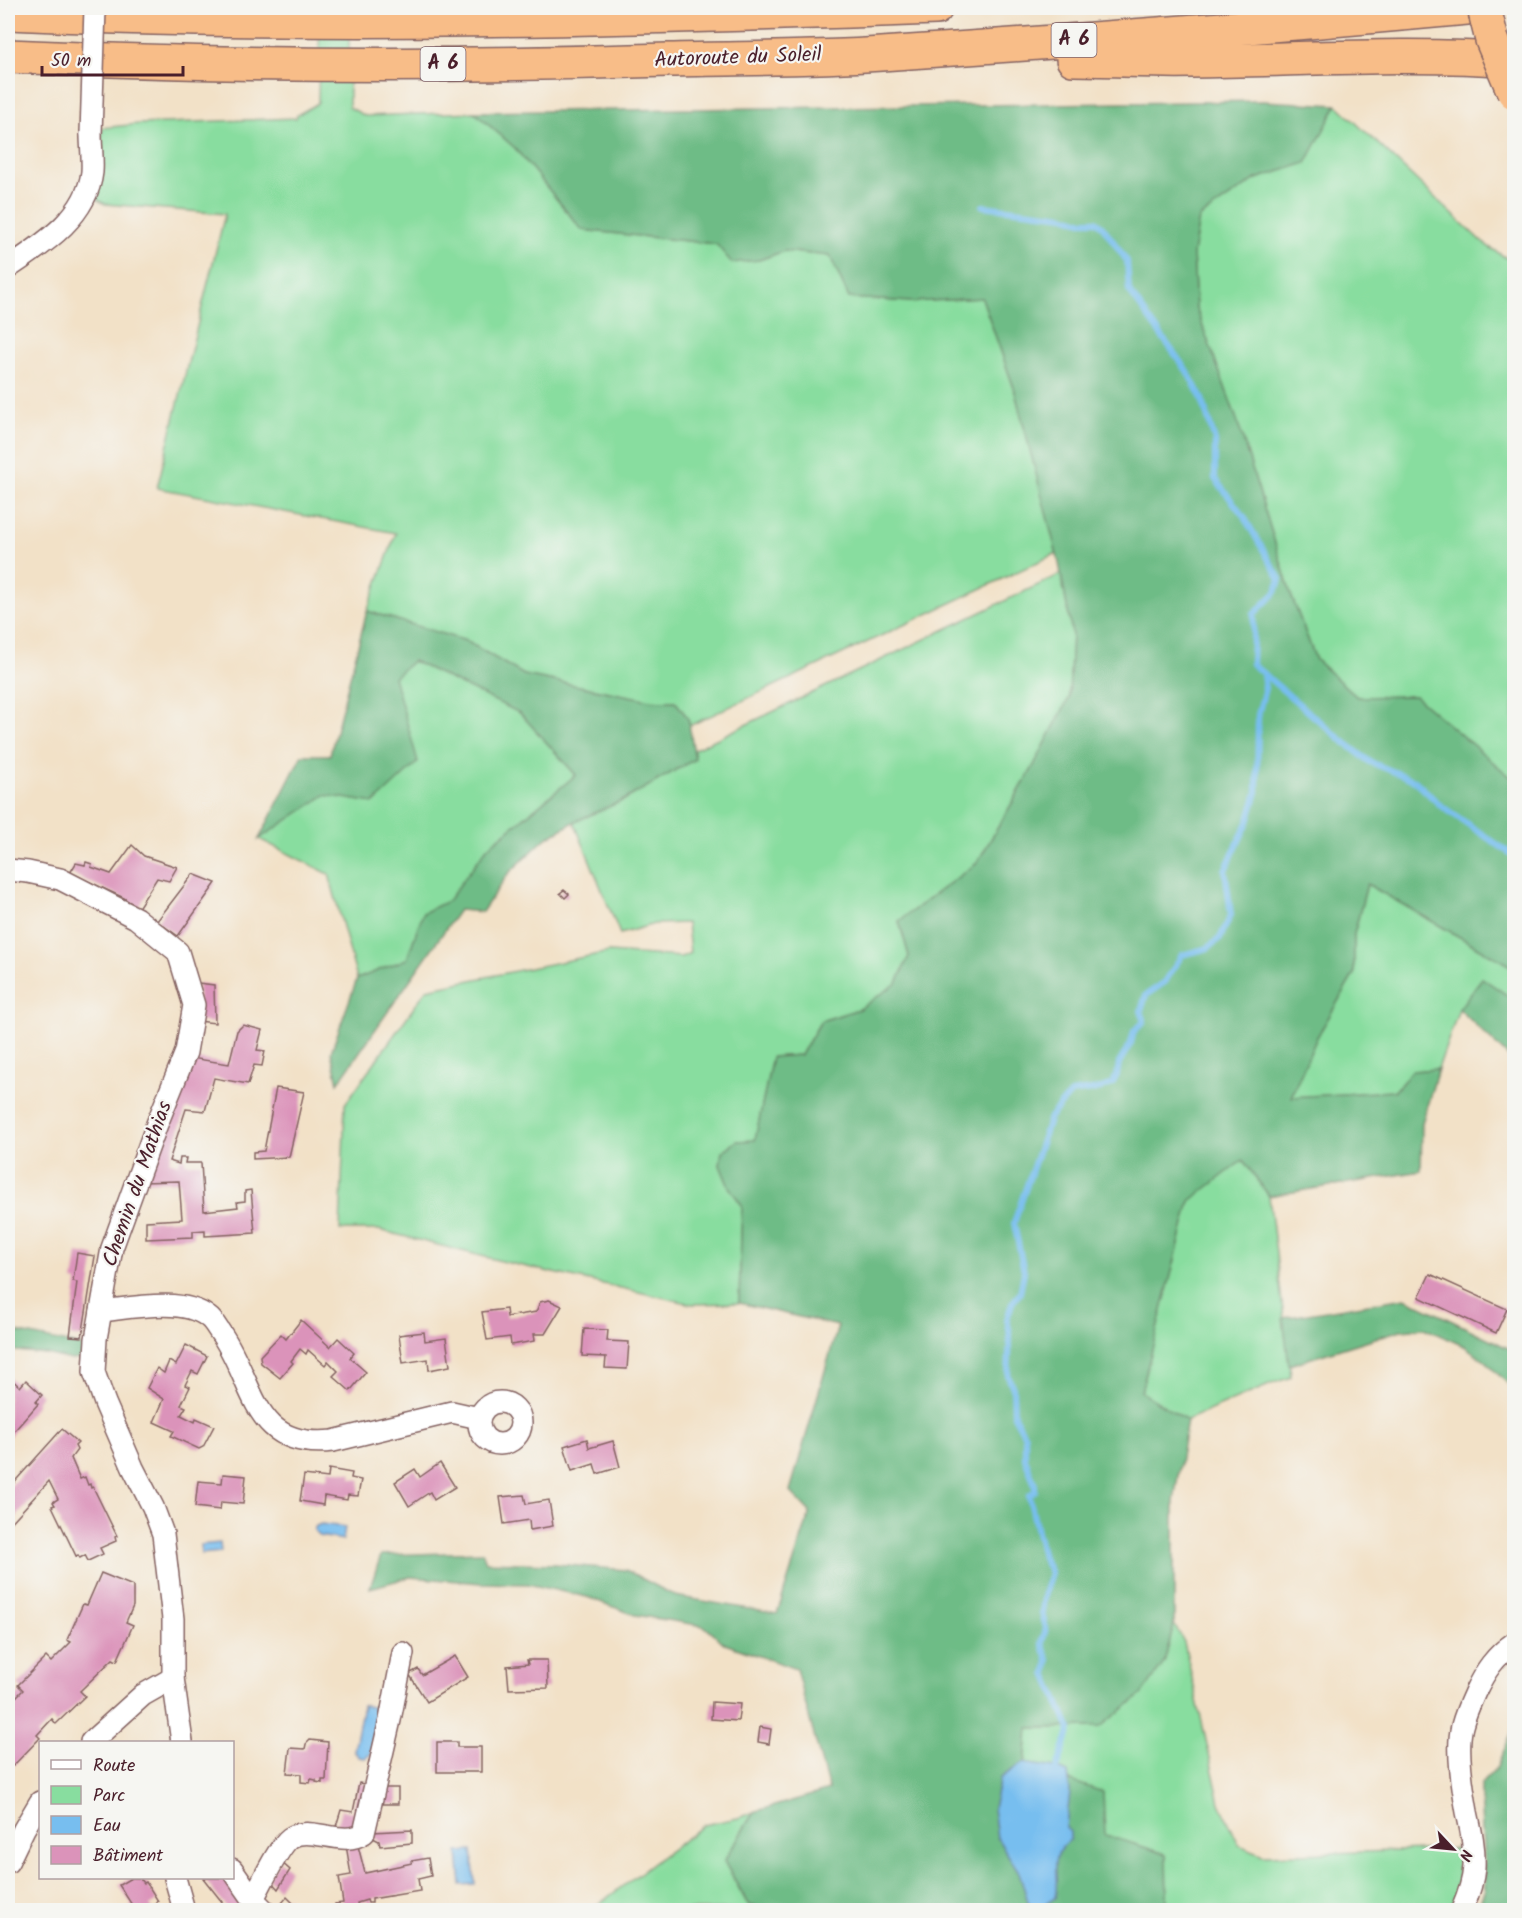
<svg xmlns="http://www.w3.org/2000/svg" width="1522" height="1918" viewBox="0 0 1522 1918" font-family="Kalam,sans-serif">
<style>
.green{fill:#88dd9f;stroke:#697e65;stroke-width:1.5}
.forest{fill:#6ebc86;stroke:#5c6e58;stroke-width:1.5}
.water{fill:#77beef;stroke:#606e8d;stroke-width:1.5}
.lines{fill:none;stroke-linecap:round;stroke-linejoin:round}
.stream{stroke:#77beef;stroke-width:6}
.building{fill:#db93ba}
.street-casing{stroke:#856362;stroke-width:24}
.highway-casing{stroke:#856362;stroke-width:36}
.street{stroke:#fff;stroke-width:21}
.highway{stroke:#f8bd88;stroke-width:33}
.street-bridge-casing{stroke:#856362;stroke-width:24;stroke-linecap:butt}
.highway-bridge-casing{stroke:#856362;stroke-width:36;stroke-linecap:butt}
.street-bridge{stroke:#fff;stroke-width:21}
.highway-bridge{stroke:#f8bd88;stroke-width:33}
.labels{text-anchor:middle;dominant-baseline:central;stroke-width:4.5;stroke-linejoin:round;paint-order:stroke}
.shield{fill:#f6f6f2;stroke:#7e6067;stroke-width:1.5}
.shield-label{font-size:20px;font-weight:bold;fill:#4a1f2b}
.street-label{font-size:21px;fill:#4a1f2b;stroke:#f6f6f2}
</style>
<rect width="100%" height="100%" fill="#f6f6f2"/>
<filter id="ink" filterUnits="userSpaceOnUse"><feTurbulence type="fractalNoise" baseFrequency=".0167" numOctaves="2"/><feDisplacementMap in="SourceGraphic" scale="12" xChannelSelector="R" yChannelSelector="G"/><feConvolveMatrix kernelMatrix="1 2 1 2 8 2 1 2 1" color-interpolation-filters="sRGB"/></filter>
<filter id="wash" filterUnits="userSpaceOnUse"><feTurbulence type="fractalNoise" baseFrequency=".008" numOctaves="4" result="noise"/><feDisplacementMap in="SourceGraphic" scale="24" xChannelSelector="R" yChannelSelector="G"/><feGaussianBlur stdDeviation="1.35" result="paint"/><feColorMatrix in="noise" values="0 0 0 0 0 0 0 0 0 0 0 0 0 0 0 0 0 1.4 0 .05"/><feComposite in="paint" operator="in"/></filter>
<g filter="url(#wash)">
<rect width="100%" height="100%" fill="#f2e1c7"/>
<g class="green">
<polygon points="320,8 349,8 349,107 365,116 474,112 515,148 582,230 716,244 759,260 784,251 830,256 849,298 912,302 982,298 1014,388 1057,553 689,726 688,718 675,701 654,701 524,675 466,641 367,611 396,533 157,488 225,214 105,204 95,198 101,165 102,128 139,124 296,118 297,115 318,103"/>
<polygon points="1337,105 1483,243 1514,263 1514,780 1415,696 1357,697 1316,660 1291,595 1237,420 1196,308 1193,254 1199,218 1256,179 1306,163"/>
<polygon points="1061,574 1072,633 1069,698 1031,771 977,863 899,921 909,956 897,984 859,1009 821,1021 801,1055 772,1057 755,1141 737,1141 722,1152 720,1165 729,1187 742,1205 739,1303 692,1304 505,1262 379,1230 340,1230 345,1104 427,989 609,952 681,957 690,953 687,923 654,924 620,934 574,822 624,800 694,759 693,750"/>
<polygon points="413,661 520,713 576,775 487,848 448,901 423,913 407,959 357,979 329,874 259,839 325,795 374,803 393,676"/>
<polygon points="1367,884 1514,968 1514,1000 1482,978 1459,1009 1438,1069 1412,1071 1395,1091 1291,1097 1317,1037 1354,974 1354,934"/>
<polygon points="1243,1160 1269,1196 1291,1377 1274,1383 1187,1420 1141,1392 1190,1200"/>
<polygon points="1174,1624 1184,1642 1220,1803 1239,1845 1264,1855 1458,1849 1458,1890 1448,1910 1167,1910 1166,1854 1105,1835 1025,1766 1028,1728 1100,1727 1164,1663"/>
<polygon points="754,1812 724,1861 748,1905 770,1910 591,1910 704,1825 738,1818"/>
</g>
<g class="forest">
<polygon points="1263,101 1337,105 1306,163 1256,179 1199,218 1193,254 1196,308 1237,420 1291,595 1316,660 1357,697 1415,696 1514,780 1514,968 1367,884 1354,934 1354,974 1317,1037 1291,1097 1395,1091 1412,1071 1438,1069 1422,1123 1421,1171 1269,1196 1243,1160 1190,1201 1141,1392 1187,1420 1174,1501 1174,1624 1164,1663 1141,1695 1100,1727 1028,1728 1025,1765 1103,1792 1105,1835 1166,1854 1167,1910 770,1910 749,1905 724,1861 754,1812 829,1790 796,1669 725,1644 704,1626 635,1615 587,1597 528,1584 481,1583 410,1577 370,1588 381,1555 482,1552 486,1562 555,1564 626,1570 675,1596 777,1614 810,1512 790,1491 838,1326 739,1303 742,1205 729,1187 720,1165 722,1152 737,1141 755,1140 772,1057 801,1055 821,1021 859,1009 897,983 909,956 899,921 977,863 1031,771 1069,698 1072,633 1059,563 1014,388 982,298 912,302 849,298 830,256 784,251 759,260 732,263 716,244 582,230 515,148 474,112"/>
<polygon points="367,611 466,641 524,675 654,701 675,701 688,718 695,759 624,800 574,822 545,839 508,874 482,912 459,910 338,1083 331,1052 357,979 407,959 423,913 448,901 487,848 576,775 520,713 413,661 394,677 418,762 374,803 325,795 259,839 302,755 330,755"/>
<polygon points="1482,978 1514,1000 1514,1062 1459,1009"/>
<polygon points="1405,1298 1514,1351 1514,1388 1508,1384 1486,1362 1466,1347 1424,1328 1401,1330 1289,1365 1283,1318"/>
<polygon points="17,1332 86,1347 85,1353 81,1359 71,1360 46,1354 8,1350 8,1333"/>
<polygon points="1514,1727 1514,1910 1477,1910 1485,1890 1481,1809 1481,1784 1497,1767"/>
</g>
<g class="water">
<polygon points="321,1524 345,1527 343,1540 319,1536 314,1530 316,1526"/>
<polygon points="220,1543 221,1552 201,1554 200,1545"/>
<polygon points="363,1705 379,1709 371,1754 365,1758 359,1757 354,1751"/>
<path d="M1023 1763 1056 1768 1068 1773 1070 1792 1066 1828 1070 1832V1840C1046 1858 1061 1873 1055 1898L1041 1907 1029 1905 1019 1872 997 1838 993 1808 1000 1778Z"/>
<polygon points="472,1851 475,1884 461,1885 458,1852"/>
</g>
<g class="lines">
<g class="stream">
<polyline points="983,206 1064,216 1078,221 1096,221 1103,227 1127,261 1129,291 1187,371 1202,399 1215,441 1215,479 1243,515 1280,579 1276,592 1254,614 1252,664 1344,742 1370,762 1414,780 1440,805 1514,856"/>
<polyline points="1055,1775 1070,1729 1046,1674 1048,1660 1042,1643 1046,1628 1042,1613 1045,1591 1051,1573 1043,1558 1029,1496 1035,1491 1035,1485 1025,1458 1025,1436 1014,1416 1013,1388 1008,1376 1010,1334 1007,1319 1012,1303 1020,1293 1024,1272 1014,1223 1050,1117 1071,1093 1099,1089 1112,1084 1117,1075 1119,1063 1131,1043 1134,1031 1143,1023 1144,1019 1141,1011 1146,995 1165,982 1182,955 1208,948 1220,938 1231,915 1225,870 1248,822 1257,792 1258,715 1265,688 1263,675"/>
</g>
</g>
<g id="blocks">
<g class="building">
<polygon points="132,845 144,856 177,867 169,881 157,878 138,908 124,898 70,873 76,863 85,865 86,862 92,864 91,867 111,874"/>
<polygon points="193,874 216,883 178,936 157,921"/>
<polygon points="564,890 569,894 565,898 560,893"/>
<polygon points="198,983 214,985 215,1023 198,1021"/>
<polygon points="243,1025 262,1030 257,1050 265,1051 262,1066 254,1065 248,1084 214,1078 205,1111 186,1109 169,1161 179,1164 180,1158 186,1158 185,1163 201,1163 204,1211 238,1207 237,1202 245,1201 245,1191 251,1190 255,1233 205,1236 205,1230 193,1231 193,1237 146,1239 146,1221 182,1219 179,1181 142,1182 191,1058 229,1064 237,1031"/>
<polygon points="276,1088 304,1092 289,1157 253,1159 253,1152 264,1151"/>
<polygon points="77,1253 95,1256 82,1337 70,1336 77,1282 73,1281"/>
<polygon points="1430,1274 1507,1309 1496,1333 1419,1297"/>
<polygon points="549,1300 562,1306 545,1334 534,1334 535,1341 511,1345 510,1337 487,1340 482,1312 506,1309 507,1317 536,1312 540,1302"/>
<polygon points="301,1320 330,1347 338,1338 354,1353 350,1358 366,1372 350,1391 333,1376 338,1371 328,1361 325,1365 308,1350 306,1354 300,1349 291,1361 293,1363 280,1378 261,1363 260,1356 281,1334 286,1339"/>
<polygon points="584,1329 608,1330 607,1341 629,1342 627,1369 605,1368 606,1357 582,1356"/>
<polygon points="424,1332 425,1341 446,1338 450,1366 429,1370 428,1359 403,1363 399,1335"/>
<polygon points="186,1345 207,1356 198,1374 192,1371 185,1385 190,1387 181,1405 186,1407 181,1415 195,1422 196,1418 214,1426 203,1447 199,1449 171,1436 174,1431 154,1422 164,1399 147,1388 157,1368 164,1373 169,1361 176,1365"/>
<polygon points="9,1377 20,1387 26,1380 42,1395 36,1402 38,1404 8,1438 8,1378"/>
<polygon points="62,1429 78,1443 75,1446 77,1450 71,1458 80,1479 85,1477 88,1485 90,1484 91,1488 93,1487 117,1536 115,1537 116,1541 100,1548 103,1554 88,1561 85,1555 80,1558 78,1555 76,1556 52,1506 55,1505 53,1502 58,1499 49,1481 8,1526 8,1489"/>
<polygon points="587,1439 589,1448 613,1441 620,1467 597,1474 594,1464 572,1471 564,1446"/>
<polygon points="440,1463 455,1487 434,1500 430,1492 409,1506 395,1482 415,1469 420,1477"/>
<polygon points="329,1469 352,1473 351,1478 361,1480 358,1496 348,1495 347,1500 324,1496 323,1505 300,1501 304,1475 328,1478"/>
<polygon points="223,1474 246,1476 243,1504 221,1502 220,1510 195,1507 198,1481 222,1483"/>
<polygon points="524,1495 526,1504 549,1500 553,1526 530,1530 529,1520 504,1524 500,1497"/>
<polygon points="101,1573 133,1586 133,1606 126,1622 133,1625 117,1661 113,1659 80,1691 85,1696 56,1724 52,1719 37,1735 40,1738 13,1766 8,1761 8,1705 23,1690 18,1685 46,1657 51,1662 71,1642 67,1640 83,1604 87,1605"/>
<polygon points="455,1656 468,1677 427,1702 409,1674 418,1669 422,1675"/>
<polygon points="527,1660 547,1660 548,1688 509,1689 507,1666 528,1664"/>
<polygon points="712,1702 740,1704 738,1721 711,1719"/>
<polygon points="760,1727 771,1729 769,1744 758,1742"/>
<polygon points="310,1740 328,1742 326,1780 322,1780 322,1783 316,1782 316,1780 311,1779 310,1783 301,1782 301,1774 287,1773 290,1748 305,1749 306,1744"/>
<polygon points="437,1742 457,1742 457,1747 481,1747 481,1772 437,1772"/>
<polygon points="359,1783 370,1785 361,1829 334,1833 341,1810 353,1812"/>
<rect x="379" y="1788" width="19" height="16"/>
<polygon points="412,1830 412,1843 380,1846 379,1841 371,1837 372,1832"/>
<polygon points="357,1842 365,1873 412,1863 411,1861 428,1858 431,1876 418,1879 420,1891 372,1899 372,1903 368,1903 367,1900 357,1903 358,1910 336,1910 335,1904 343,1903 339,1877 351,1875 346,1845"/>
<polygon points="280,1861 290,1870 278,1889 268,1878"/>
<polygon points="131,1878 140,1878 144,1883 146,1882 158,1901 150,1906 153,1910 132,1910 129,1907 132,1905 119,1885"/>
<polygon points="203,1878 226,1878 250,1910 223,1910 226,1907"/>
<polygon points="287,1897 300,1910 276,1910"/>
</g>
</g>
</g>
<g filter="url(#ink)">
<use href="#blocks" fill-opacity="0" stroke="#856362" stroke-width="1.5"/>
<g class="lines">
<defs>
<g id="street">
<path d="M8 268C42 245 87 217 92 172 93 160 91 147 91 134"/>
<polyline points="8,870 28,872 60,879 136,918 178,952 194,1005 186,1052 157,1124 112,1248 96,1339 94,1372 105,1403 133,1468 153,1507 163,1534 173,1619 173,1678 182,1742"/>
<path d="M101 1311C131 1308 183 1297 208 1317 214 1321 218 1330 222 1335 256 1385 252 1450 333 1441L452 1412 479 1418"/>
<circle cx="500" cy="1423" r="21"/>
<polyline points="91,1742 143,1695 173,1678"/>
<polyline points="8,1862 24,1829 40,1802"/>
<polyline points="232,1869 253,1899 264,1910"/>
<polyline points="175,1878 184,1910"/>
<path d="M253 1899C261 1885 278 1847 290 1838 309 1824 343 1848 364 1833L390 1720 403 1653"/>
<path d="M1462 1910C1468 1896 1473 1882 1474 1867 1475 1848 1471 1830 1467 1812 1463 1789 1456 1749 1462 1726 1465 1714 1470 1703 1475 1692 1485 1671 1495 1656 1514 1643"/>
</g>
<g id="highway">
<path d="M8 13C317 27 626 19 936 8"/>
<path d="M8 56C227 66 448 67 668 60 739 58 810 59 881 54 1076 41 1272 26 1467 8"/>
<path d="M1073 59C1112 59 1152 62 1191 61 1299 60 1407 52 1514 60"/>
</g>
</defs>
<use href="#street" class="street-casing"/>
<use href="#highway" class="highway-casing"/>
<use href="#street" class="street"/>
<use href="#highway" class="highway"/>
<defs>
<polyline id="street-bridge" points="91,134 95,8"/>
<polyline id="highway-bridge" points="1484,8 1492,40 1514,92"/>
</defs>
<use href="#street-bridge" class="street-bridge-casing"/>
<use href="#highway-bridge" class="highway-bridge-casing"/>
<use href="#street-bridge" class="street-bridge"/>
<use href="#highway-bridge" class="highway-bridge"/>
</g>
</g>
<g class="labels">
<g class="shield">
<rect x="1051.5" y="23" width="45" height="34" rx="4.5"/>
<rect x="420.5" y="47" width="45" height="34" rx="4.5"/>
</g>
<g class="shield-label">
<text x="1074" y="40">A 6</text>
<text x="443" y="64">A 6</text>
</g>
<g class="street-label">
<text transform="translate(738 58) rotate(-2)">Autoroute du Soleil</text>
<text transform="translate(138 1184) rotate(-71)">Chemin du Mathias</text>
</g>
</g>
<rect width="1522" height="1918" fill="none" stroke="#f6f6f2" stroke-width="30"/>
<rect x="39" y="1741" width="195" height="138" fill="#f6f6f2" stroke="#b1a0a2" stroke-width="1.5"/>
<rect x="51" y="1760" width="30" height="9" fill="#ffffff" stroke="#b1a0a2" stroke-width="1.5"/>
<text x="93" y="1771" font-size="18" fill="#4a1f2b">Route</text>
<rect x="51" y="1786" width="30" height="18" fill="#88dd9f" stroke="#b1a0a2" stroke-width="1.5"/>
<text x="93" y="1801" font-size="18" fill="#4a1f2b">Parc</text>
<rect x="51" y="1816" width="30" height="18" fill="#77beef" stroke="#b1a0a2" stroke-width="1.5"/>
<text x="93" y="1831" font-size="18" fill="#4a1f2b">Eau</text>
<rect x="51" y="1846" width="30" height="18" fill="#db93ba" stroke="#b1a0a2" stroke-width="1.5"/>
<text x="93" y="1861" font-size="18" fill="#4a1f2b">Bâtiment</text>
<g transform="translate(1453 1849) rotate(116)" stroke="#f6f6f2" stroke-width="4.5" paint-order="stroke">
<path d="M0-4.5L10 22L0 15L-10 22Z" fill="#4a1f2b"/>
<text y="-9" font-size="16" font-weight="bold" text-anchor="middle" fill="#4a1f2b">N</text>
</g>
<path d="M42 66v9h141v-9" fill="none" stroke="#4a1f2b" stroke-width="3"/>
<text x="51" y="66" font-size="18" fill="#4a1f2b" stroke="#f6f6f2" stroke-width="4.5" paint-order="stroke">50 m</text>
</svg>
